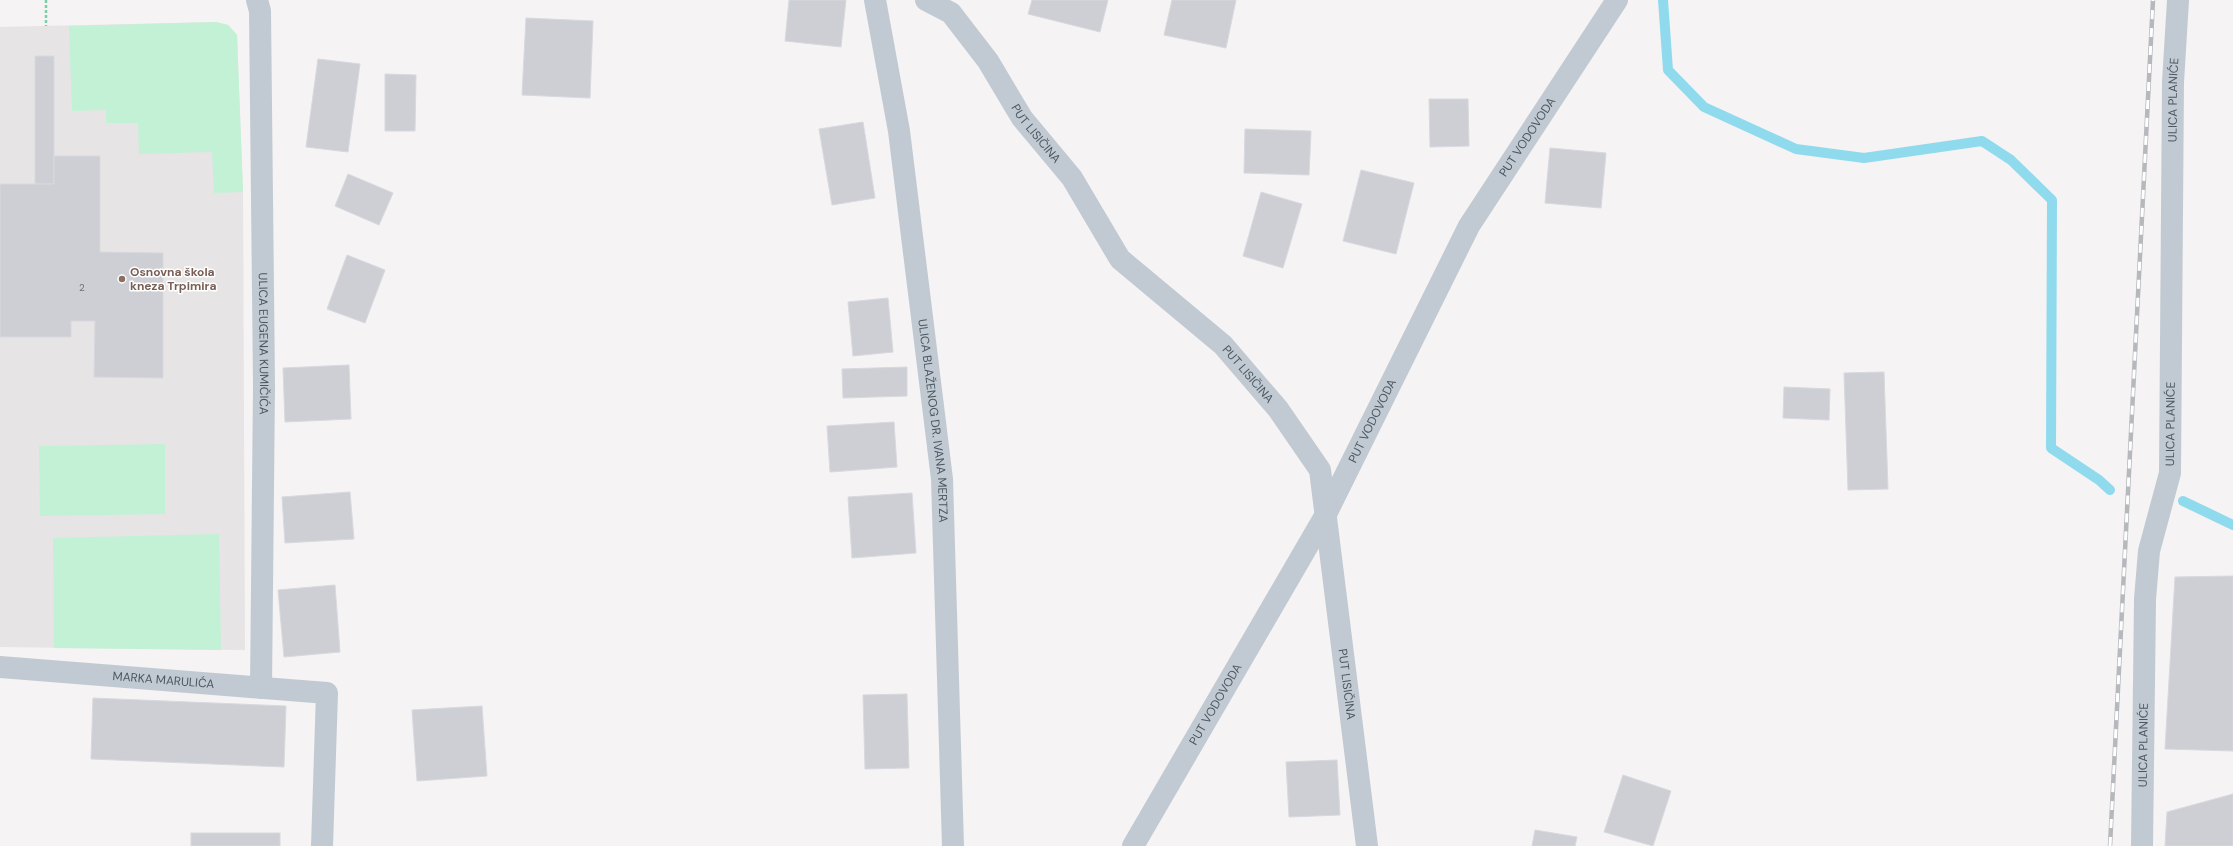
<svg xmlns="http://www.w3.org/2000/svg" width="2233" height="846" viewBox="0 0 2233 846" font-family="'DM Sans',sans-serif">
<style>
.education{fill:#e6e4e5}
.green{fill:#c3f1d5}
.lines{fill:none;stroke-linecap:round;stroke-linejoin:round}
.stream{stroke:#90daee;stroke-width:10}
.building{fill:#cdcfd5;stroke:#d7d9de}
.path{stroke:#7ad0a6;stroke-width:2.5;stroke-dasharray:3 2;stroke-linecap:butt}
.minor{stroke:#c1cad2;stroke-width:22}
.rail-casing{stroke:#b5b8bd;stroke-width:4.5}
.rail{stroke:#fff;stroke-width:3;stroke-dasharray:9;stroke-linecap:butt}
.education-dot{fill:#8d6e63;stroke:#fff;stroke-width:1.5}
.labels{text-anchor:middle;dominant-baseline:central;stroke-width:3;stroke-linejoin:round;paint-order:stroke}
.number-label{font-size:10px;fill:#6b747e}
.street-label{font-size:12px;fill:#4a5661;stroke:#fff}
.education-label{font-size:12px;font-weight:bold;fill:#785e54;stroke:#fff;text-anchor:start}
</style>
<rect width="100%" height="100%" fill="#f5f3f3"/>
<polygon class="education" points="216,22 228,25 237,35 243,192 245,650 0,647 0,27"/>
<g class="green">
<polygon points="216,22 228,25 237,35 243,192 214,193 212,152 139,154 138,123 106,123 106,110 72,111 69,26"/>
<polygon points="165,444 165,514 40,516 39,446"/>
<polygon points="219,534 221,650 54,648 53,538"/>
</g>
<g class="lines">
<g class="stream">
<polyline points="1663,0 1668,70 1704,107 1796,149 1864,158 1982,141 2011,160 2052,200 2051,448 2099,480 2110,490"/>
<polyline points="2183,501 2233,525"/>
</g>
</g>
<g class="building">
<polygon points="789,0 846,0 841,47 785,41"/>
<polygon points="1032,0 1108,0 1100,32 1028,14"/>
<polygon points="1172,0 1236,0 1226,48 1164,35"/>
<polygon points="526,18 593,21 590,98 522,95"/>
<rect x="35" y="56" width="19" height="128"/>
<polygon points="318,59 360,64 348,152 306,147"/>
<polygon points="385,74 416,75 415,131 385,131"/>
<polygon points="1429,99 1468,99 1469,146 1430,147"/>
<polygon points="863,122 875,198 832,205 819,129"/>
<polygon points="1245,129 1311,131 1309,175 1244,173"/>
<polygon points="1550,148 1606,153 1601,208 1545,203"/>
<polygon points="54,156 100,156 100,252 163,253 163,378 94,377 95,321 71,321 71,337 0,337 0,184 54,184"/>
<polygon points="1361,170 1414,183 1396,254 1343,241"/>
<polygon points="348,174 393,193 379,225 335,206"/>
<polygon points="1261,192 1302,204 1283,268 1243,256"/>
<polygon points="347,255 385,270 365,323 327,309"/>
<polygon points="888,298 893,352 853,356 848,302"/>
<polygon points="349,365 351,419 285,422 283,368"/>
<polygon points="907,367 907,396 843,398 842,369"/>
<polygon points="1884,372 1888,489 1848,490 1844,373"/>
<polygon points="1784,387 1830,389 1829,420 1783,418"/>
<polygon points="894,422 897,467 830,472 827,426"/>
<polygon points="350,492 354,539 285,543 282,497"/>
<polygon points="912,493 916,553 852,558 848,497"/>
<polygon points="2233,576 2233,751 2165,749 2175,577"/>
<polygon points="335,585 340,652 284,657 278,590"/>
<polygon points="907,694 909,768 865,769 863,695"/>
<polygon points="93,698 286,706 284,767 91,759"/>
<polygon points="482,706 487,776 417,781 412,710"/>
<polygon points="1337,760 1340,815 1289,817 1286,762"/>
<polygon points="1623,775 1671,791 1653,846 1604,832"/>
<polygon points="2233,794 2233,846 2165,846 2167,812"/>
<polygon points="1535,830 1577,837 1575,846 1532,846"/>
<rect x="191" y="833" width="89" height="13"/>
</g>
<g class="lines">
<polyline class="path" points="46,0 46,26"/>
<g class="minor">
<path id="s1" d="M257 0 260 11 264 385 261 688"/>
<path id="s2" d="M875 0 899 131 942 479 953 846"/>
<path id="s3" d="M926 0 951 13 988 61 1022 118 1072 178 1120 259 1223 345 1278 409 1320 470 1367 846"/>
<path id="s4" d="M0 667 327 693 322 846"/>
<path id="s5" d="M1133 846 1325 516 1469 226 1617 0"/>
<path id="s6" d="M2142 846 2145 599 2149 551 2170 473 2173 82 2178 0"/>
</g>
<defs>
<polyline id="rail" points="2110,846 2153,0"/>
</defs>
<use href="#rail" class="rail-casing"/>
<use href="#rail" class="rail"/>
</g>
<circle class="education-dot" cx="122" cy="279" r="4"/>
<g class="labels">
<g class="number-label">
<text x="82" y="287">2</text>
</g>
<g class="street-label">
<text stroke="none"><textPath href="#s6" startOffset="749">ULICA PLANIĆE</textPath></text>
<text stroke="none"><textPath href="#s3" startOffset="176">PUT LISIČINA</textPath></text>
<text stroke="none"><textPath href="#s5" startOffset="812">PUT VODOVODA</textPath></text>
<text stroke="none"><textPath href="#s1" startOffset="344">ULICA EUGENA KUMIČIĆA</textPath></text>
<text stroke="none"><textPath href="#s3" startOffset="500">PUT LISIČINA</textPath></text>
<text stroke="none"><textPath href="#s2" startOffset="425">ULICA BLAŽENOG DR. IVANA MERTZA</textPath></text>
<text stroke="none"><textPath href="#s5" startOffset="488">PUT VODOVODA</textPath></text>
<text stroke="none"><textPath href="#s6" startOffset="425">ULICA PLANIĆE</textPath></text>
<text stroke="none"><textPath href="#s4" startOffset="164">MARKA MARULIĆA</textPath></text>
<text stroke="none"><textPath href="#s3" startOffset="836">PUT LISIČINA</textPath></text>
<text stroke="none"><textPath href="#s5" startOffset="164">PUT VODOVODA</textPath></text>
<text stroke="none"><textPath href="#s6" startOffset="101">ULICA PLANIĆE</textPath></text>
</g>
<g class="education-label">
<text x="130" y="272">Osnovna škola<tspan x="130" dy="14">kneza Trpimira</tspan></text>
</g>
</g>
</svg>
